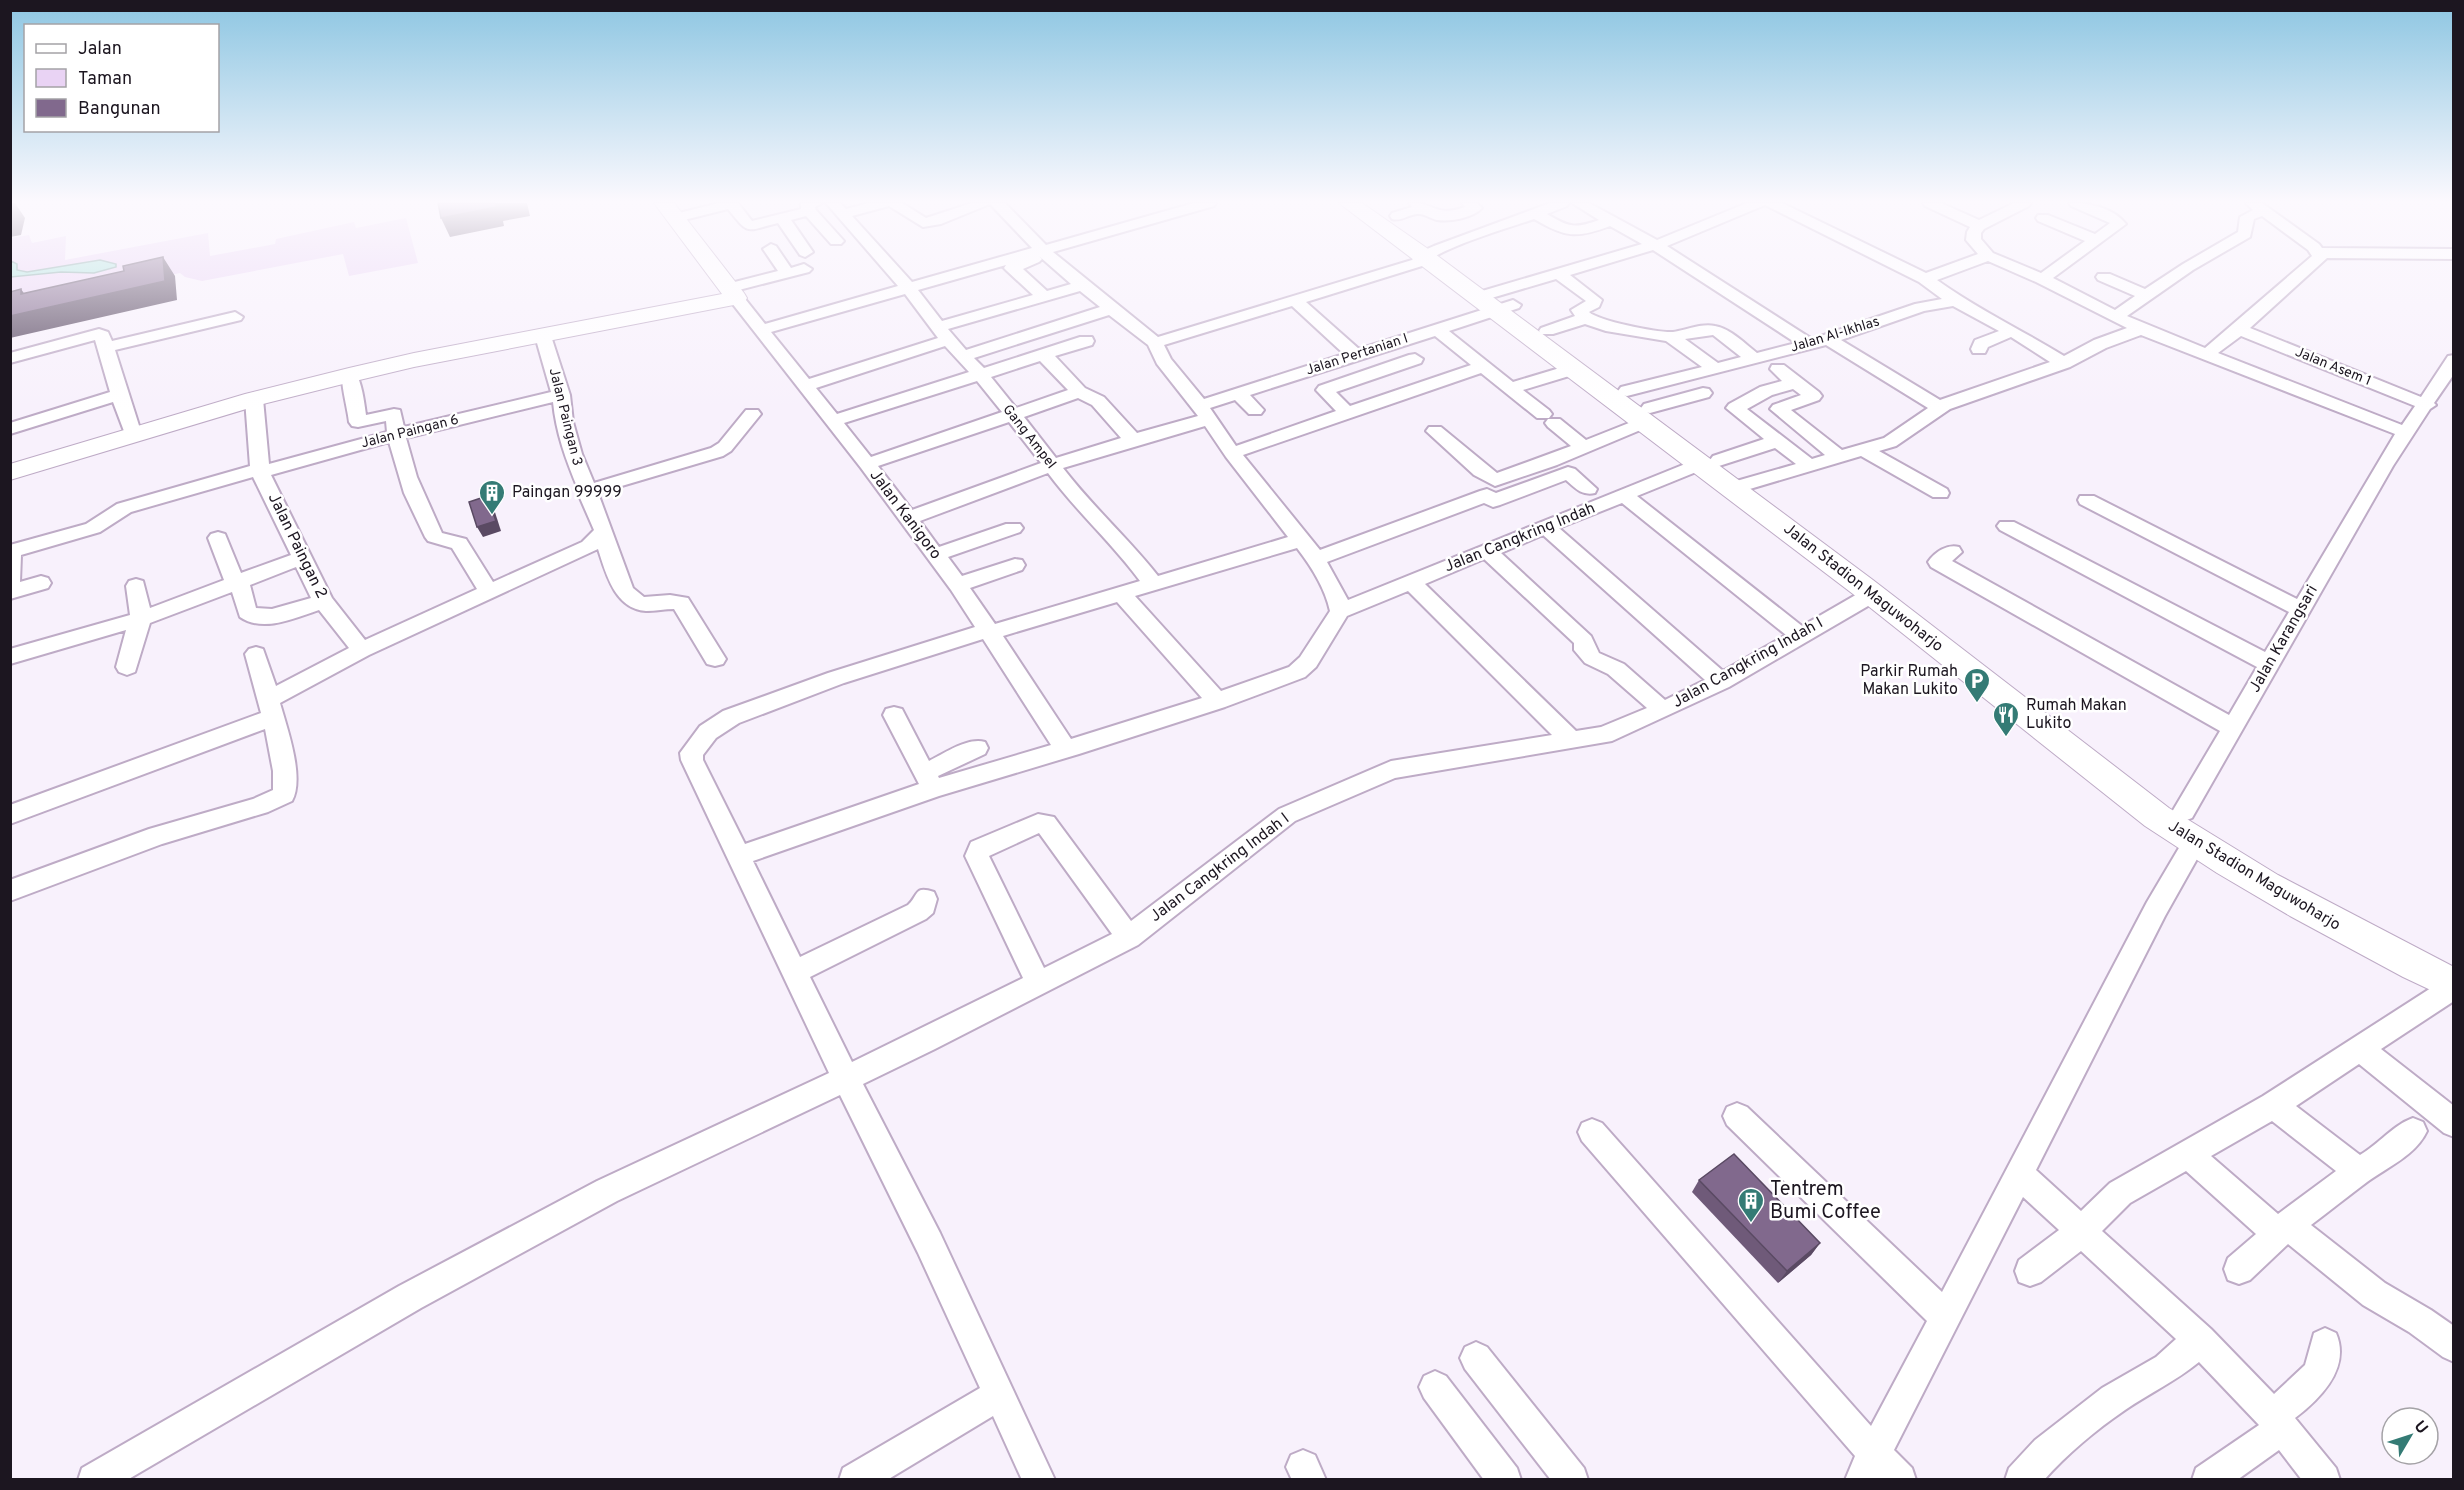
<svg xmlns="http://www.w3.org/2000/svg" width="2464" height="1490" viewBox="0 0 2464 1490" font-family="Overpass,sans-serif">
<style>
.green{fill:#e9d3f4}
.water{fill:#a6e1da;stroke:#7da4a2;stroke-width:1.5}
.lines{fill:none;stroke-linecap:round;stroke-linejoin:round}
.street-casing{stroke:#beabc6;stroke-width:4}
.secondary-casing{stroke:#beabc6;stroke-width:2}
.street{fill:#fff;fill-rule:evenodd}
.secondary{fill:#fff;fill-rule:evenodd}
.wall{fill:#6f5a79}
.shaded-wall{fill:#5a4a63}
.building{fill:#81698d;stroke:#5a4a63;stroke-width:1.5}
.labels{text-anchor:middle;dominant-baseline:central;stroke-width:5;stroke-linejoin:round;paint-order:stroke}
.far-street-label{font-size:14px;fill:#1c1620;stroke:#fff}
.poi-label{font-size:16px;fill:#1c1620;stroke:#fff;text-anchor:start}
.street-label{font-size:16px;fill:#1c1620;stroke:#fff}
.near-poi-label{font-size:20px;fill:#1c1620;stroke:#fff;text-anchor:start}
</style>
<rect width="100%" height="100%" fill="#f8f1fc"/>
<polygon class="green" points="406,218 418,263 349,276 343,254 202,281 185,277 180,273 11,310 11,238 29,235 32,243 66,236 65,260 208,233 210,256 275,244 276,239 354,222 356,228"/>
<polygon class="water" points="100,260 116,264 116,267 94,273 61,272 11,277 11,261 17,264 17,270 27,272"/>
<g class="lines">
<defs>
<g id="street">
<path d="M719 203H738L752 221 801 209V203H822L815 207 816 210 844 241 841 244H831L806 216 791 220 813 252 805 257 800 255 778 223C745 231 750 236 728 209L676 222 669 218 671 215Z"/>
<path d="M826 203H840L846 209 869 203H902L926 218 972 203H1005L1046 245 1194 203H1216L1214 206 1053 252 1158 337 1412 260 1418 253 1434 246 1550 203H1569L1567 206 1547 214C1569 227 1574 229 1599 220L1572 203H1589L1657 240 1747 203H1782L1926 273 1978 254 1966 240 1967 232 1970 227 1925 206 1923 203H1941L1979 220 2014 203H2031L2029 206 1984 229 1981 233V239L1993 253 2041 273 2085 241 2038 221 2036 218 2038 215H2048L2095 234 2110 223 2071 206 2069 203C2088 202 2114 208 2126 224L2053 278 2115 310 2135 296 2098 280 2096 277 2098 274H2110L2145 289 2183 264 2238 232 2240 217 2253 210 2246 203H2262L2319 244 2322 248 2454 249V259L2327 258 2250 328 2421 397 2448 356 2454 355V374L2434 403 2436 405 2430 409 2393 466 2192 818 2184 821 2176 818 2172 812 2220 731 1931 567 1928 562C1935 552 1947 544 1959 547L1962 552 1952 561 2229 715 2257 667 2000 530 1997 526 2000 522H2014L2265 652 2289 612 2080 504 2078 500 2080 496H2094L2297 599 2395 434 2141 335 2106 348 2070 367 1950 409 1896 446 1879 451 1947 489 1949 493 1947 497H1933L1861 456 1733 494 1726 492 1724 488 1726 484 1796 464 1775 448 1719 466 1713 464 1710 460 1713 456 1764 439 1726 408 1729 404 1760 387 1782 381 1770 369 1772 365H1784L1819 392 1822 396 1819 400 1791 410 1842 450 1884 438 1928 408 1826 345 1627 396 1621 395 1618 391 1621 387 1702 367 1666 341 1606 331 1585 324 1553 334H1541L1539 331 1541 328 1575 316 1571 310 1586 301 1556 279 1478 302 1470 297 1472 294 1642 244 1610 226C1576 239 1565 237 1534 219 1508 228 1438 248 1422 266L1306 302 1359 349 1513 300 1521 305 1519 308 1449 331 1513 382 1573 364 1579 365 1581 369 1579 373 1523 390 1549 410 1552 414 1549 418H1537L1481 373 1243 455 1320 550 1480 491 1487 489 1496 493 1568 467 1575 469 1597 489 1595 493C1582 496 1575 488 1566 480L1500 505 1493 507 1484 503 1327 562 1348 600 1700 458 1706 460 1709 464 1706 468 1637 496 1802 626 1866 589 1873 587 1880 589 1883 594 1880 599 1729 687 1612 741 1395 778 1295 821 1138 945 935 1049 863 1084 940 1233 1055 1480H1022L993 1416 887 1480H839L843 1468 980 1388 918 1253 840 1095 617 1201 421 1308 127 1480H78L82 1468 399 1286 597 1181 829 1073 681 760 680 753 700 726 723 711 828 673 975 627 951 590 861 468 728 298 730 295H742L765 324 898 286ZM990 204 1032 248 912 282 852 216 889 206 923 227 941 224ZM1765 205 1919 282 1942 299 1915 304 1812 339 1667 246ZM2262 216 2308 250 2312 256 2205 348 2127 316 2193 270 2250 237 2254 219ZM1653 250 1796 343 1757 353C1744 343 1731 329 1715 326 1702 323 1686 330 1673 332 1659 333 1598 321 1589 312L1599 307 1602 300 1570 275ZM1039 256 1071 284 1047 291 1023 269 1039 262 1042 259ZM1988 261 2036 282 2127 328 2094 340 2064 356C2022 330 1977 309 1937 280ZM1006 265 1004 268 1007 271 1033 295 942 321 918 290ZM1080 291 1100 307 966 350 948 329ZM905 294 938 338 809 379 771 332ZM1292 306 1344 354 1204 399 1171 359 1164 345ZM1953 306 1999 331 1975 340 1971 349 1973 353H1985L1988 347 2011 337 2050 362 1940 400 1841 340 1924 311ZM1109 315 1148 345 1157 364 1198 416 1137 433 1104 397 1085 388 1055 356 1092 345 1094 341 1092 337H1080L984 368 974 358ZM1713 335 1741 357 1718 363 1685 339ZM1435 336 1471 365 1350 406 1336 392 1421 363 1423 359 1415 354 1409 355 1319 386 1316 390 1336 411 1236 446 1210 408 1235 400 1249 414H1261L1264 410 1250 395ZM2241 336 2415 406 2402 425 2218 353ZM945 346 969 372 837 414 816 388ZM1040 361 1068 390 1016 408 991 377ZM977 381 1002 412 871 457 844 423ZM1793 389 1801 395 1773 405 1770 409 1825 455 1812 459 1747 409 1772 395ZM1078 398 1092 405 1121 438 1056 458 1024 417ZM1009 422 1041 463 912 510 878 466ZM1205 426 1226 457 1288 537 1158 576C1128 538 1092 506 1063 468ZM1048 473C1076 511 1112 543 1140 581L995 624 970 588 1022 570 1025 565 1022 560 1015 559 962 576 948 557 1020 532 1023 528 1020 524H1006L939 547 920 521ZM1622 503 1786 635 1723 671 1559 528ZM1543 535 1705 680 1665 700 1624 664 1599 653 1591 636 1501 553ZM1297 548C1311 566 1325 588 1330 611L1300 657 1289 667 1221 691 1135 596ZM1484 559 1574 643V650L1585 663 1608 674 1647 708 1601 727 1576 731 1425 584ZM1408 591 1552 735 1391 761 1279 809 1131 921 1054 817 1038 814 971 842 965 856 1023 978 852 1062 810 977 926 919 933 913 937 899 934 892C914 885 919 895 908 905L800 957 753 861 939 796 1079 754 1225 707 1305 677 1316 667 1347 616ZM1117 602 1202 698 1071 739 1003 636ZM983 639 1051 745 939 778 938 776 985 754 988 748 985 742C968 737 945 753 929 761L902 709 894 707 886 709 883 715 919 784 745 844 703 760V755L716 738 739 723 844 683ZM1039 833 1112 934 1044 968 989 856Z"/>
<path d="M1409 203C1434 201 1434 218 1465 207L1462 203H1477L1482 208C1473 218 1450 222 1437 220 1432 219 1425 214 1419 214 1410 213 1402 222 1392 219L1390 216 1392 213 1412 207Z"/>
<polygon points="771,244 776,246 791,268 804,264 812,269 809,272 735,291 723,291 721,288 723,285 778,271 763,249"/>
<polygon points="235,312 243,317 241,320 115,350 142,435 139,439 127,439 113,402 10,434 10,423 110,392 95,340 10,363 10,353 99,329 108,332 112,341"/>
<path d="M543 331 551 336 570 395 573 422 582 454 594 483 711 448 719 443 746 410H758L761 414 731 451 723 456 598 493 633 588 644 597 670 595 688 598 726 659 723 664 715 666 707 664 674 609C665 609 656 611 646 611 615 609 606 574 598 549L369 655 280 703C287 728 305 778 292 801L268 812 162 844 10 901V880L149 829 253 799 273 790V771L265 729 10 824V805L261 713 245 654 249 649 256 647 263 649 276 686 349 648 319 610C295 618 263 633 240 617L232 592 150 623 135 672 127 675 119 672 116 667 126 630 10 664V649L130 615 126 586 129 581 136 579 143 581 150 608 224 580 208 538 211 534 218 532 225 534 241 573 291 555 253 477 131 512 100 532 21 555 20 582 41 576 48 578 51 583 48 588 10 599V545L86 524 117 504 250 466 245 399 248 395H260L263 399 269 464 387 432 386 421 358 427 352 426 349 422C348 410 339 378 343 371H355C362 384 364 400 366 415L394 409 400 410 404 427 551 392 535 336ZM553 402C556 433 566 460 578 489L577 491 594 530 582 542 493 582 466 539 442 533 417 477 406 438ZM389 442 404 493 425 537 428 541 452 548 477 589 365 640 332 598 271 475ZM296 567 311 598 272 609 256 608 250 585Z"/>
<polygon points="1703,388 1709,389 1712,393 1709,397 1650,413 1644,412 1641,408 1644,404"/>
<polygon points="1644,417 1650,418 1653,422 1650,426 1557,465 1495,486 1474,475 1426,431 1429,427 1441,427 1497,473 1571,446 1548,427 1545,423 1548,419 1560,419 1586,440"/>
<path d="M2194 834 2202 836 2206 843 2165 916 2036 1170 2081 1211 2110 1183 2263 1096 2445 979 2454 976V1001L2381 1049 2454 1106V1137L2444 1133 2359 1064 2296 1106 2360 1155C2379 1144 2393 1125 2413 1118L2423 1122 2427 1131C2416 1155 2388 1167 2367 1182 2348 1196 2330 1211 2311 1225L2385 1283 2431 1310 2454 1326V1362L2443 1357 2409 1332 2363 1305 2288 1244 2250 1280 2239 1284 2228 1280 2224 1269 2228 1258 2256 1234 2186 1171 2130 1203 2102 1231 2211 1329 2274 1394 2305 1365 2314 1333 2325 1328 2336 1333C2351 1368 2321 1398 2295 1418L2336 1468 2340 1480H2302L2279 1450 2237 1480H2192L2196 1468 2259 1425 2199 1362C2176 1381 2150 1393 2125 1410 2097 1429 2067 1454 2044 1480H2005L2009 1468 2035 1440 2102 1388 2156 1357 2176 1339 2081 1251 2041 1282 2030 1286 2019 1282 2015 1271 2019 1260 2059 1230 2023 1197 1894 1450 1912 1468 1916 1480H1845L1855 1456 1582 1141 1578 1132 1582 1123 1592 1119 1602 1123 1871 1426 1927 1321 1727 1125 1723 1116 1727 1107 1737 1103 1747 1107 1942 1292 2147 902 2186 836ZM2272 1121 2336 1171 2278 1214 2211 1156Z"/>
<polygon points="1476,1342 1487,1347 1584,1468 1588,1480 1551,1480 1465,1369 1460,1358 1465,1347"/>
<polygon points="1435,1371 1446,1376 1517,1468 1521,1480 1484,1480 1424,1398 1419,1387 1424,1376"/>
<polygon points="1303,1450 1315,1455 1326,1480 1292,1480 1286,1467 1291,1455"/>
</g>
<g id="secondary">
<polygon points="654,203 674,203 744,293 747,298 744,303 414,367 351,382 263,404 10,480 10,464 245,394 349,368 414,353 722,294"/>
<polygon points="1339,203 1362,203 1431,251 1873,580 2169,808 2278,875 2454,967 2454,1001 2403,977 2290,916 2217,873 2145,826 1853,594"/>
</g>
</defs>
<use href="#street" class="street-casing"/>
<use href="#secondary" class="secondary-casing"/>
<use href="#street" class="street"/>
<use href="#secondary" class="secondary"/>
</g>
<polygon class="wall" points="1699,1180 1820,1243 1811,1255 1778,1283 1692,1192"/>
<g class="shaded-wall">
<polygon points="10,203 15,203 25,218 21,235 10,237"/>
<polygon points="495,203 527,203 530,216 503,221 504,226 450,237 441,218"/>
<polygon points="163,257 175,276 177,300 10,338 10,316 21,294 21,289 35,309"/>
<polygon points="487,496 493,506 501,531 483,537 477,527"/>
<polygon points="1820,1243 1811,1255 1778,1283 1787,1271"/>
</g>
<g class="building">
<polygon points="438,203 495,203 497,207 441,218"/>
<polygon points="163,257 165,281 10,316 10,292 21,289 21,294 124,271 123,266"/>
<polygon points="487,496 496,521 477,527 469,502"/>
<polygon points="1734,1154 1820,1243 1787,1271 1699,1180"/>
</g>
<linearGradient id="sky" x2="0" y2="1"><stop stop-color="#8dc6e2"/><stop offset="0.49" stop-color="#fcf9fe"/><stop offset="1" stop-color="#fcf9fe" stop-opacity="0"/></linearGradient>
<rect width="2464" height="411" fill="url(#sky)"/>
<defs>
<symbol id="building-pin" viewBox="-11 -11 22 30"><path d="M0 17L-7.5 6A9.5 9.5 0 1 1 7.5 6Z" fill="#347b75" stroke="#fff"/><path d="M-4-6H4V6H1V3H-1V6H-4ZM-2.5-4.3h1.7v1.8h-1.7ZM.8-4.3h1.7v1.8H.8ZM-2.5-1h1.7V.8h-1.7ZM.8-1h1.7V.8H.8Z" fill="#fff"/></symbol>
<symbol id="parking-pin" viewBox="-11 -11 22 30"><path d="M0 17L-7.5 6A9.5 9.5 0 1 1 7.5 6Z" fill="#347b75" stroke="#fff"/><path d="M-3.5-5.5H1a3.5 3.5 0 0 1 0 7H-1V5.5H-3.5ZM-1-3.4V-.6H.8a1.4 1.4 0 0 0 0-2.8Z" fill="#fff"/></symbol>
<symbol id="restaurant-pin" viewBox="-11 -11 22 30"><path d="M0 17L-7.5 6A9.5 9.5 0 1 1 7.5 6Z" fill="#347b75" stroke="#fff"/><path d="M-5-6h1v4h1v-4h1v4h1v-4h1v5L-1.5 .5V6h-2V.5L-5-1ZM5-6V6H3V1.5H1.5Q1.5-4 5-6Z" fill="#fff"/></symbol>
</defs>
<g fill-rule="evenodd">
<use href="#building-pin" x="477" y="478" width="30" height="40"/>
<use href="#parking-pin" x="1962" y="666" width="30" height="40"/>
<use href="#restaurant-pin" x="1991" y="700" width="30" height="40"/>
<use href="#building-pin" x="1736" y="1186" width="30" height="40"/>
</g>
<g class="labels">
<g class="far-street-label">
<text transform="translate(1835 335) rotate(-17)">Jalan Al-Ikhlas</text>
<text transform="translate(1357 355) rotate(-18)">Jalan Pertanian I</text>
<text transform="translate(2333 367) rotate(22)">Jalan Asem 1</text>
<text transform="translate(565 417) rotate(76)">Jalan Paingan 3</text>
<text transform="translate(410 432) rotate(-14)">Jalan Paingan 6</text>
<text transform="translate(1029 437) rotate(52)">Gang Ampel</text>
</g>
<g class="poi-label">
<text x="512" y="493">Paingan 99999</text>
<text x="1958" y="672" text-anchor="end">Parkir Rumah<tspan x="1958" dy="18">Makan Lukito</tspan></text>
<text x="2026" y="706">Rumah Makan<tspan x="2026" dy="18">Lukito</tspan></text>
</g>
<g class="street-label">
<text transform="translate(905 515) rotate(53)">Jalan Kanigoro</text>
<text transform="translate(1520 538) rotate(-22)">Jalan Cangkring Indah</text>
<text transform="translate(297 546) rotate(64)">Jalan Paingan 2</text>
<text transform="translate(1863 588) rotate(38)">Jalan Stadion Maguwoharjo</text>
<text transform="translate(2284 639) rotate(-60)">Jalan Karangsari</text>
<text transform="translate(1748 663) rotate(-29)">Jalan Cangkring Indah I</text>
<text transform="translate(1220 868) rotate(-37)">Jalan Cangkring Indah I</text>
<text transform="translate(2254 876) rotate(31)">Jalan Stadion Maguwoharjo</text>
</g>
<g class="near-poi-label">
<text x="1770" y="1190">Tentrem<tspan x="1770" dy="23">Bumi Coffee</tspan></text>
</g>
</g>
<rect width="2464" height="1490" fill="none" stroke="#1c1620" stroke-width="24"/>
<rect x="24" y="24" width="195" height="108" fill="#ffffff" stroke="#a4a2a6" stroke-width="1.5"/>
<rect x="36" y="44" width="30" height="9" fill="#ffffff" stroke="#a4a2a6" stroke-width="1.5"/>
<text x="78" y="54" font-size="18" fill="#1c1620">Jalan</text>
<rect x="36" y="69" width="30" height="18" fill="#e9d3f4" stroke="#a4a2a6" stroke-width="1.5"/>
<text x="78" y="84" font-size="18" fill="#1c1620">Taman</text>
<rect x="36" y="99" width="30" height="18" fill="#81698d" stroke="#a4a2a6" stroke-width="1.5"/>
<text x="78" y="114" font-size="18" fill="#1c1620">Bangunan</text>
<g transform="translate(2410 1436) rotate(51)"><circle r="28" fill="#ffffff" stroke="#a4a2a6" stroke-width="1.5"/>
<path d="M0-4.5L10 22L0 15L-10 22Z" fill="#347b75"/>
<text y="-9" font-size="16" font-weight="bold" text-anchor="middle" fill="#1c1620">U</text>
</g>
</svg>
